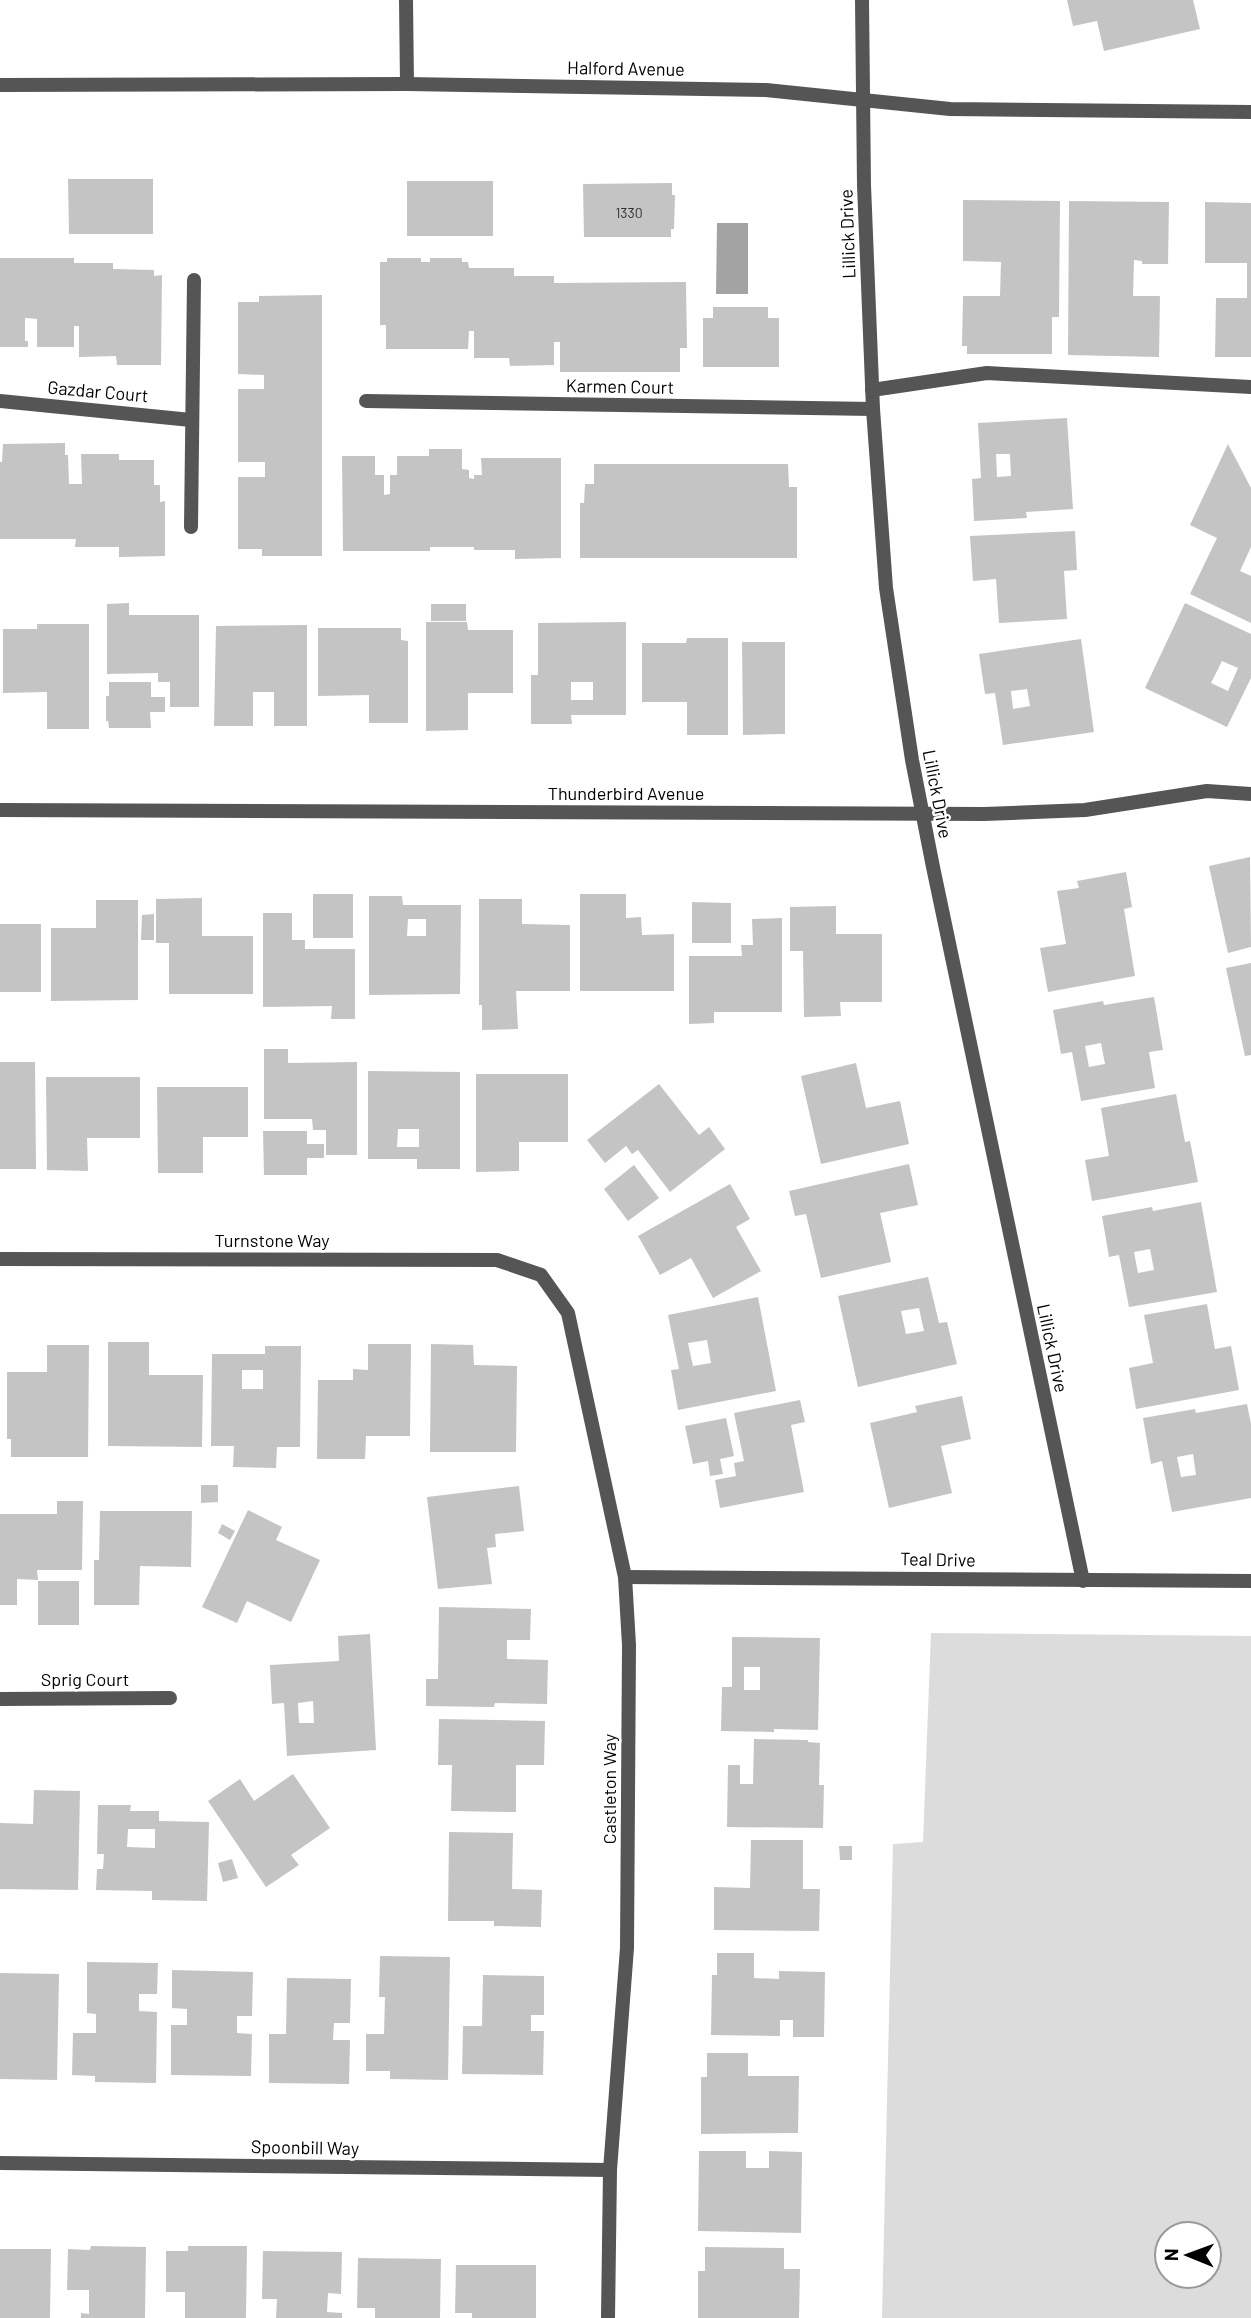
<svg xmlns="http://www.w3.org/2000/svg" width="1251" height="2318" viewBox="0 0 1251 2318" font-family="Barlow,sans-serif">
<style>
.green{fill:#dcdcdc;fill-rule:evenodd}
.water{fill:#a3a3a3}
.building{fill:#c4c4c4;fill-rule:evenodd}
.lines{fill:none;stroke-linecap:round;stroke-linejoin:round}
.service{stroke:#555;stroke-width:14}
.minor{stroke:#555;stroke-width:14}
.labels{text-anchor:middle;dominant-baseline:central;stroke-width:5;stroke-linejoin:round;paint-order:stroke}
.number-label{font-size:14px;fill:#313131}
.street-label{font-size:18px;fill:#000;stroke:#fff}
</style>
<rect width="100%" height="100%" fill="#fff"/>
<path class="green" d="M931 1633 1251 1636V2318H882L893 1844 923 1842ZM1167 2234H1209V2276H1167Z"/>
<polygon class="water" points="717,223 748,223 748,294 716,294"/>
<g class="building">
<polygon points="1067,0 1193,0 1200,29 1104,51 1097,21 1073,26"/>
<polygon points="68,179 153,179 153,234 69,234"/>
<rect x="407" y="181" width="86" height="55"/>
<polygon points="672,183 672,195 675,195 674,229 671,229 671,237 584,237 583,184"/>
<polygon points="963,200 1060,201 1059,317 1052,317 1052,354 967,354 967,346 962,346 963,296 1000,296 1001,262 963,261"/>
<polygon points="1069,201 1169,202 1168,264 1142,264 1142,261 1134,260 1133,296 1160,296 1159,357 1068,355"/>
<polygon points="1205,202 1251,203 1251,357 1215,357 1216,298 1247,298 1247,263 1205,263"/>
<polygon points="0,258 74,258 74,263 113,263 113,269 154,270 154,276 162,275 161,365 117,365 116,356 79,357 79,326 74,326 74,347 37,347 37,319 25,318 25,341 28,341 28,347 0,347"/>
<polygon points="387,258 421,258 421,262 430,262 430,258 462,258 462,262 468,262 469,268 514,268 514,276 554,276 554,283 686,282 687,348 680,348 680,372 560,372 560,342 554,342 554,365 510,366 509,358 474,358 474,331 469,331 468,349 386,349 386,325 380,325 380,262 387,262"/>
<polygon points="322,295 322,556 262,556 262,549 238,549 238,477 265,477 265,462 238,462 238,389 264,389 264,375 238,374 238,302 259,302 259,296"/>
<polygon points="713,307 768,307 768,318 779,318 779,367 703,367 703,318 713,318"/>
<path d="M1067 418 1073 509 1026 512 1027 518 974 521 972 479 981 478 978 423ZM996 454H1010L1011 476 997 477Z"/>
<polygon points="65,443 65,455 68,455 69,484 82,484 81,454 119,454 119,460 154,460 154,485 160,485 160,502 165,501 165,556 119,557 119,547 75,547 76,539 0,539 0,462 2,462 3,444"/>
<polygon points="1228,444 1251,488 1251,547 1240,571 1251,576 1251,623 1190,594 1217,538 1190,525"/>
<polygon points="429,449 462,449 462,469 469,470 469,478 474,479 474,475 482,475 481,458 561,458 561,558 515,559 515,550 474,550 474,547 430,547 430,551 343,551 342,456 375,456 375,475 384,475 384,495 390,494 390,475 397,475 397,456 429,456"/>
<polygon points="594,464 788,464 789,487 797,487 797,558 580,558 580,503 584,503 585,484 594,484"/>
<polygon points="1075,531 1077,570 1064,571 1067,619 999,623 996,579 973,581 970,536"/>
<polygon points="129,603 129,615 199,615 199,707 170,707 170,682 158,682 158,673 107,674 107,604"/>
<path d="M1185 603 1251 634V678L1227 727 1145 688ZM1222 661 1238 668 1228 691 1211 683Z"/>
<rect x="431" y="604" width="35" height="17"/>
<polygon points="426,622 467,622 468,630 513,630 513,693 468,693 468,730 426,731"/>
<path d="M626 622V715H571L572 724H531V675H538V623ZM571 682H593V700H571Z"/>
<polygon points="37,624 89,624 89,729 47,729 47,692 3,693 3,629 37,629"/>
<polygon points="307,625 307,726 274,726 274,692 253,692 253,726 214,726 216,626"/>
<polygon points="318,628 401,628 401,640 408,641 408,723 369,723 369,695 318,696"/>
<polygon points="687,638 728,638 728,735 687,735 687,702 642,702 642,643 686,643"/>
<path d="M1081 639 1094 732 1003 745 995 693 985 694 979 654ZM1027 689 1030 706 1013 709 1011 691Z"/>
<polygon points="742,642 785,642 785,734 743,735"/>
<polygon points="109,682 151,682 151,697 165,697 165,712 150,712 151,728 109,728 108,721 106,721 106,696 109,696"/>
<polygon points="1250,857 1251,947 1228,953 1209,866"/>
<polygon points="1126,872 1132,907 1124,909 1135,976 1048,992 1040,948 1066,944 1057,891 1079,888 1077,881"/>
<rect x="313" y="894" width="40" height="44"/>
<polygon points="580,894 626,894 626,918 641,917 642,935 674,934 674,991 580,991"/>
<path d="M369 896H402L403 905H461L460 994 369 995ZM408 919H426V936H407Z"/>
<polygon points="202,898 202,936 253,936 253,994 169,994 169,943 156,943 156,899"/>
<polygon points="479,899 522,899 522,924 570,925 570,991 516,991 518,1029 482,1030 482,1005 479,1005"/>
<polygon points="96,900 138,900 138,1000 51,1001 51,928 96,928"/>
<polygon points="692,902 731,903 731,943 692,943"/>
<polygon points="836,906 836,934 882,934 882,1002 840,1002 841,1016 804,1017 803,951 790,951 790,907"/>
<polygon points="263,913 292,913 292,940 305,940 305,949 355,949 355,1019 331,1019 332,1006 263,1007"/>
<polygon points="154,914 154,940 141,940 142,915"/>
<polygon points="782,918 782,1012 714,1012 714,1023 689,1024 689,956 742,956 741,945 753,945 752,919"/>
<rect x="0" y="924" width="41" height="68"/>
<polygon points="1251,963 1251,1055 1245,1056 1226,968"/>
<path d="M1154 997 1163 1050 1149 1052 1155 1088 1081 1101 1072 1052 1061 1054 1053 1010 1103 1001 1104 1005ZM1101 1043 1105 1064 1089 1067 1085 1046Z"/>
<polygon points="264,1049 288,1049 288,1063 357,1062 357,1155 326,1155 326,1130 313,1130 312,1119 264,1119"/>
<polygon points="0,1062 35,1062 36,1169 0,1169"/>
<polygon points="856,1063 866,1108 900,1101 909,1144 821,1164 801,1076"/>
<path d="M368 1071 460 1072V1169H417V1159H368ZM398 1129H419V1147H397Z"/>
<polygon points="476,1074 568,1074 568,1142 519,1142 519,1171 476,1172"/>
<polygon points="46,1077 140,1077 140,1138 87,1138 88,1171 47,1170"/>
<polygon points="659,1084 699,1135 709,1127 725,1149 670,1192 638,1150 632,1154 626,1146 605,1163 587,1140"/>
<polygon points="157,1087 248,1087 248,1137 203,1137 203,1173 158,1173"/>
<polygon points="1176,1094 1185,1142 1190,1141 1198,1182 1092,1201 1085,1160 1109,1156 1101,1108"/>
<polygon points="263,1131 307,1131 307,1144 324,1144 324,1158 307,1158 307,1175 264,1175"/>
<polygon points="909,1164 918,1205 880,1213 891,1262 821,1278 806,1214 795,1216 789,1191"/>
<polygon points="634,1165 659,1198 628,1221 604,1189"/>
<polygon points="730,1184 750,1219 736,1227 761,1271 713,1298 691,1258 660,1275 638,1236"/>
<path d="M1201 1202 1217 1292 1129 1307 1119 1255 1109 1257 1102 1216 1152 1207 1153 1211ZM1150 1249 1154 1270 1138 1273 1134 1252Z"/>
<path d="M928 1277 939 1323 947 1322 957 1364 858 1387 838 1296ZM919 1308 924 1331 906 1334 901 1311Z"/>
<path d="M758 1297 776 1391 678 1410 671 1370 679 1369 668 1315ZM707 1340 711 1363 693 1366 688 1343Z"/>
<polygon points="1207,1304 1215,1349 1231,1346 1239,1390 1136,1409 1129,1368 1153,1363 1144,1315"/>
<polygon points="108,1342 149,1342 149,1375 203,1375 202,1447 108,1446"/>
<polygon points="368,1344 411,1344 410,1436 366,1436 365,1459 317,1459 318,1380 353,1380 353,1369 368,1370"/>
<polygon points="431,1344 473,1345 474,1365 517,1366 516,1452 430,1452"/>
<polygon points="47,1345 89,1345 88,1457 11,1457 11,1439 7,1439 7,1372 47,1372"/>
<path d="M265 1346H301L300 1447H277L276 1468 233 1467 234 1446H211L212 1354H265ZM242 1370H263V1389H242Z"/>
<polygon points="962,1396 971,1439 941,1446 952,1493 889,1508 870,1423 917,1412 915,1406"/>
<polygon points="800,1400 805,1422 791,1425 804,1492 720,1508 715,1480 736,1476 734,1463 744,1461 734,1413"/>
<path d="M1247 1404 1251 1424V1498L1172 1512 1162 1461 1151 1464 1143 1418 1195 1409 1196 1413ZM1193 1454 1196 1475 1181 1477 1177 1457Z"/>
<polygon points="726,1418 734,1456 720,1459 723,1474 710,1476 708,1461 693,1464 685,1426"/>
<polygon points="201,1485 218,1485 218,1502 201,1503"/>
<polygon points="519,1486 524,1531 495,1534 496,1547 487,1548 492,1584 438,1589 427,1497"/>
<polygon points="57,1501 83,1501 82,1570 37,1570 38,1580 17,1579 17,1605 0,1605 0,1514 57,1514"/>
<polygon points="248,1510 282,1527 276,1540 320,1560 291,1622 247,1601 237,1623 202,1607"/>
<polygon points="100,1511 192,1511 191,1567 140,1566 139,1605 94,1605 94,1560 99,1560"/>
<polygon points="222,1524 235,1531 230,1540 218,1533"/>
<rect x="38" y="1581" width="41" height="44"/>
<polygon points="439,1607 531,1609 530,1640 507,1640 507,1659 548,1660 547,1704 495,1703 494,1707 426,1706 426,1679 438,1679"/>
<path d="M370 1634 376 1750 287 1756 284 1703 272 1704 270 1665 339 1661 338 1636ZM313 1701 314 1723H299L298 1703Z"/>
<path d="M732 1637 820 1638 818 1730 774 1729V1732L721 1731 722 1687H732ZM744 1667H760V1690H744Z"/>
<polygon points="439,1719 545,1721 544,1765 516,1765 516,1812 451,1811 452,1765 438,1765"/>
<polygon points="754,1739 808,1740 808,1742 820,1743 819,1785 824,1785 823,1828 727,1827 728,1765 740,1765 740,1784 753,1784"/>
<polygon points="293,1774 330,1828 291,1855 299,1865 266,1887 208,1801 240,1779 254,1801"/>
<polygon points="34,1790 80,1791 78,1890 0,1889 0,1823 33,1824"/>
<path d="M98 1805H131L130 1811H159V1821L209 1822 207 1901 152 1900V1891L96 1890 97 1869H103L104 1854H97ZM128 1829H155V1848L127 1847Z"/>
<polygon points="449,1832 513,1833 512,1889 542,1890 541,1927 494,1926 494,1921 448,1921"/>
<polygon points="751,1840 803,1840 803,1889 820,1889 819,1931 714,1930 714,1887 750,1888"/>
<polygon points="839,1846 852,1846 852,1860 840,1860"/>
<polygon points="232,1859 238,1878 223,1882 218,1863"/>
<polygon points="717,1953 754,1953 754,1978 779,1979 779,1971 825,1972 824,2037 793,2037 793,2020 780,2020 780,2036 711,2035 712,1975 717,1975"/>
<polygon points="380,1956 450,1957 448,2080 390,2079 390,2071 366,2071 366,2034 384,2034 385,1997 379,1997"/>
<polygon points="87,1962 158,1963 157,1994 139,1994 139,2011 157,2012 156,2083 95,2082 95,2076 72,2075 73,2033 96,2033 96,2014 87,2013"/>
<polygon points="172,1970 253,1972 252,2016 237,2016 237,2033 252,2034 251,2076 171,2075 171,2025 187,2025 187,2009 172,2008"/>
<polygon points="0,1973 59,1974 57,2080 0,2079"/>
<polygon points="483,1975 544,1976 544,2015 531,2015 531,2031 544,2031 543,2075 462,2074 463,2026 482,2026"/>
<polygon points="287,1978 351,1979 350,2023 334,2023 333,2040 350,2040 349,2084 269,2083 269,2034 286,2034"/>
<polygon points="707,2053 748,2053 748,2076 799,2076 798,2133 701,2134 701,2077 707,2077"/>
<polygon points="699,2151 746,2151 746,2168 769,2168 769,2151 802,2152 801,2233 698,2231"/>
<polygon points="91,2246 146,2247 145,2318 81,2318 81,2313 89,2314 89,2290 67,2290 68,2249 90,2250"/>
<polygon points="188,2246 247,2246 246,2318 185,2318 185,2292 166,2292 166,2251 188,2251"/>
<polygon points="705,2247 784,2248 784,2269 800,2269 799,2318 698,2318 698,2271 705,2271"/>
<polygon points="0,2249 51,2249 50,2318 0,2318"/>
<polygon points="263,2251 342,2252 341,2294 328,2293 327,2312 342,2313 342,2318 276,2318 277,2299 262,2299"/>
<polygon points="358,2258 441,2259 440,2318 375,2318 375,2308 357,2308"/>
<polygon points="456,2265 536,2265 536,2318 472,2318 472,2313 455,2313"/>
</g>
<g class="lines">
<g class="service">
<polyline points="872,390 987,373 1251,387"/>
<polyline points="191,527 194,280"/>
</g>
<g class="minor">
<polyline points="406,0 407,84"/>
<polyline points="862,0 864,185 873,409 886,588 912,760 933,867 1083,1581"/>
<polyline points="0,85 407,84 766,90 950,109 1251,112"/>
<polyline points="0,401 191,420"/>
<polyline points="366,401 873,409"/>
<polyline points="0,810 984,814 1085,810 1207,791 1251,794"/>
<polyline points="0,1259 497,1260 541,1275 568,1313 625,1577 629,1645 627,1948 610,2170 608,2318"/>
<polyline points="625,1577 1251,1581"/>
<polyline points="0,1699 170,1698"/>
<polyline points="0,2163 610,2170"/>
</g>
</g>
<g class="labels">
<g class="number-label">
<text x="629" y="212">1330</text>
</g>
<g class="street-label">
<text transform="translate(626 68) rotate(1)">Halford Avenue</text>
<text transform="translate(847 234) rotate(-92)">Lillick Drive</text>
<text transform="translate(620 386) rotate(1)">Karmen Court</text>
<text transform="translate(98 391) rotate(5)">Gazdar Court</text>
<text x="626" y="793">Thunderbird Avenue</text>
<text transform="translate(938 794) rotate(79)">Lillick Drive</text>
<text x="272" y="1240">Turnstone Way</text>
<text transform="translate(1053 1348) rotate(78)">Lillick Drive</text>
<text transform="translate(938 1559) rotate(1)">Teal Drive</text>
<text x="85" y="1679">Sprig Court</text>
<text transform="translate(609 1789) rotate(-90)">Castleton Way</text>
<text transform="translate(305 2147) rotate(1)">Spoonbill Way</text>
</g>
</g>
<g transform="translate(1188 2255) rotate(271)"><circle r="33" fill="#ffffff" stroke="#999999" stroke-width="2"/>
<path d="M0-5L12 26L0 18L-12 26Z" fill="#000000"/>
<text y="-10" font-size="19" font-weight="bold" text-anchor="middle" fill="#000000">N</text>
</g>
</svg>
